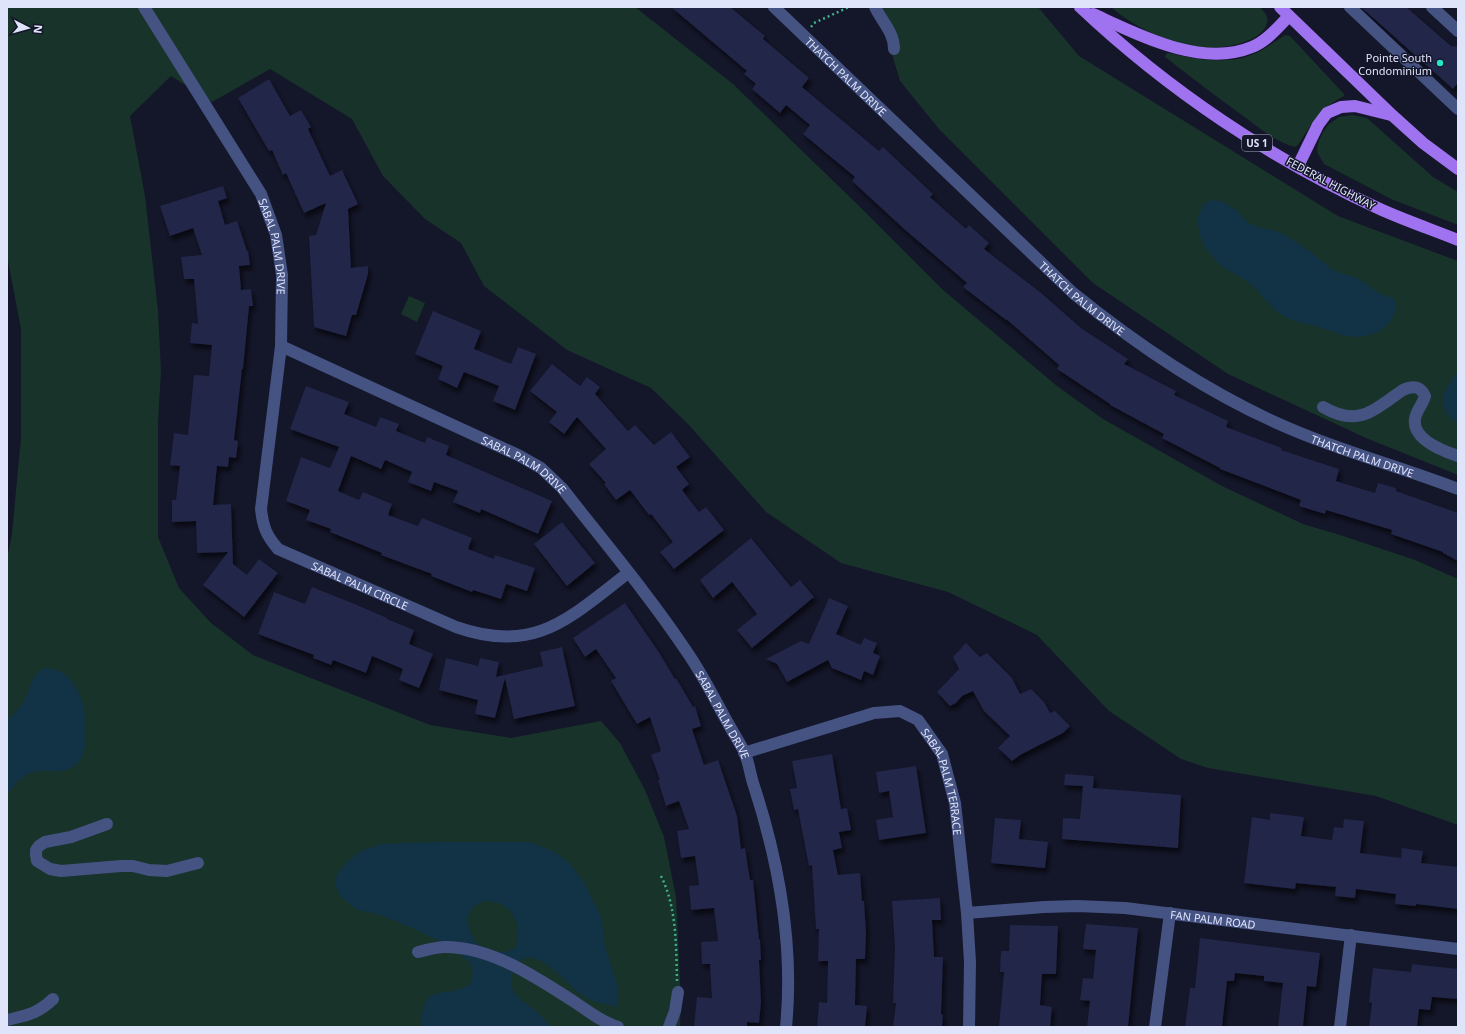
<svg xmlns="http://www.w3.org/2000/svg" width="1465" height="1034" viewBox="0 0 1465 1034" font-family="'Noto Sans',sans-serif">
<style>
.green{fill:#18332a}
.water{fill:#123245;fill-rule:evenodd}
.building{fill:#222548;filter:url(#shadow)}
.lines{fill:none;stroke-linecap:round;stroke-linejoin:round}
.path{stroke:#3fb08b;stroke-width:2.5;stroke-dasharray:2 3;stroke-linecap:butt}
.minor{stroke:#455383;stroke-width:12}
.major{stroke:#9f73ef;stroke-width:12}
.poi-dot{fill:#22e6c5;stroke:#141629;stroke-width:1.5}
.labels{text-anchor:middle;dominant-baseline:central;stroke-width:3;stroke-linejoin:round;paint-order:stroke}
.shield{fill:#141629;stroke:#a3a6bc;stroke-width:1}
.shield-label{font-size:10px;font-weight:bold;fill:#e0e4fb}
.poi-label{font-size:11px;fill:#e0e4fb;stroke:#141629;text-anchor:end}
.street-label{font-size:11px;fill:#e0e4fb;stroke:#141629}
</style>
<defs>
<filter id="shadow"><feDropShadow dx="2.5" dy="4.5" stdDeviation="2" flood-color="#0009"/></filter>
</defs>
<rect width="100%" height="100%" fill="#141629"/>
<g class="green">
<polygon points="7,7 635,7 733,84 856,203 942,289 1057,386 1103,419 1222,486 1303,524 1340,535 1415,560 1458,579 1458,825 1376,796 1208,768 1181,759 1109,711 1037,635 948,592 841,563 766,512 689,425 651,388 567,350 484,286 461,243 425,219 383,176 352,119 270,69 212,102 171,76 130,116 145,196 158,310 161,371 158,423 158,537 179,588 211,623 253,655 430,725 511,738 601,721 620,743 645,790 664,837 676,897 681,1000 680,1027 7,1027 7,559 12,534 21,437 21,329 7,256"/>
<polygon points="870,7 1038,7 1079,56 1338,216 1458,261 1458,475 1366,438 1228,374 1093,283 939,129 900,81 888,41"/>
<path d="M1111 7H1260C1262 10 1266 13 1267 17 1268 19 1267 23 1266 26 1257 46 1212 50 1193 47 1164 41 1133 26 1111 7Z"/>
<path d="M1285 35 1290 36 1344 94V96C1320 108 1312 124 1298 145L1295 147C1278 143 1263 131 1250 121 1221 100 1193 79 1165 57L1166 54 1169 53C1194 59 1227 65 1251 55 1264 50 1274 42 1285 35Z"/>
<polygon points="1352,115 1367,118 1433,177 1458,192 1458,225 1391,199 1324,164 1317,152 1318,143 1322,134 1328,125 1339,117"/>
<polygon points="409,296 425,303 417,322 401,314"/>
</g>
<g class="water">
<path d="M1212 200 1223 202 1236 210 1248 223 1261 228 1273 230 1283 234 1310 251 1331 269 1343 274 1357 278 1382 295 1393 298C1399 305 1396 312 1391 320 1380 337 1358 340 1339 334 1333 332 1326 329 1319 327 1306 323 1290 322 1279 313 1266 303 1258 288 1244 279 1236 274 1226 270 1218 263 1207 253 1197 235 1198 220 1198 214 1202 208 1205 203Z"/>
<path d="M1458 371V423C1452 421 1449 418 1446 412 1437 397 1450 383 1458 371Z"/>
<path d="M44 668C62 669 69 675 77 690 85 704 86 718 86 734 86 753 80 770 59 771 52 772 44 770 37 771 23 774 15 784 7 795V720C14 714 21 707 25 699 32 685 30 677 44 668Z"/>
<path d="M438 842H530L555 852 570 864 584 882 601 917 605 946 618 988 617 1007C607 1004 594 1003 585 997 569 989 531 935 515 968 503 994 521 997 536 1011 542 1016 546 1022 551 1027H421C423 979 442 1001 470 984L473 973 469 961 443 943 415 929 383 916 356 909 341 897 335 885 337 874 344 865 359 852 381 844ZM487 901C513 902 524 926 515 949 511 950 506 952 502 952 496 952 487 950 481 946 468 937 461 912 478 904 480 902 484 902 487 901Z"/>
</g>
<g class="building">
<polygon points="671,7 730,7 765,36 763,39 809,78 802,87 879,151 883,147 933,194 930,197 966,229 969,225 989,243 984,249 1040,292 1081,328 1128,359 1124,364 1176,391 1174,395 1228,421 1226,427 1282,448 1281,450 1339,469 1336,481 1375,493 1378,483 1396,488 1396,491 1458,513 1458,561 1443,553 1443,552 1391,534 1392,530 1326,510 1325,514 1299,506 1301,500 1220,469 1220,468 1162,438 1164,434 1110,405 1110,404 1057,369 1059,365 1006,319 1006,320 963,287 967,283 903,228 852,181 855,177 803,134 810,125 786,105 780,113 752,89 756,84 744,74 747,71"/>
<polygon points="1361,7 1406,7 1451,46 1458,47 1457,84 1453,89"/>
<polygon points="269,79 290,116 301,110 311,127 308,129 330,176 342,170 358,204 348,209 351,268 368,266 368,274 356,315 352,315 346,336 314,327 309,236 316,235 326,203 304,213 286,173 283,175 272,150 269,151 238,98"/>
<polygon points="223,186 227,198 218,201 225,225 237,221 247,251 248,251 250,265 239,266 241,290 251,289 253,306 249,306 243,369 242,369 234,440 238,441 236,458 229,457 228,467 217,466 213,505 231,504 233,564 247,575 259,559 278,573 244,617 203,585 228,552 197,553 196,521 172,522 172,500 176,500 180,466 170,465 174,433 188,435 194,375 209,376 212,345 190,343 192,323 198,324 194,279 184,279 181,257 202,255 193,228 170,236 160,206"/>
<polygon points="433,311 481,331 474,349 511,364 518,347 536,354 515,410 493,401 499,386 464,372 457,388 438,379 443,366 415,354"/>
<polygon points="552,364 580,386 587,377 600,387 595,394 628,431 635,425 654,445 671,432 690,457 676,467 689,484 682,490 699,512 706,507 724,530 674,569 660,552 673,542 651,514 649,515 630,490 616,500 604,484 606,483 589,464 606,449 577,417 564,434 549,422 557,412 530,391"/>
<polygon points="306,386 349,402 344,414 376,427 380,417 399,424 396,431 425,443 427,437 449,446 446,455 552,501 538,534 481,509 480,513 453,502 458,491 434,482 431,491 408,482 412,472 385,460 381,469 351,456 338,491 359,500 363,492 392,504 388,515 418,526 422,518 472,538 468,549 494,559 495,555 535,568 527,591 506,584 501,599 473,590 472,592 431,576 432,574 381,555 382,553 330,532 331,529 306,520 310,510 286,501 301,457 330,468 339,447 290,429"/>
<polygon points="562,522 595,563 567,586 534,544"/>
<polygon points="751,538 791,587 800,580 814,597 752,648 737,630 757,614 732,582 713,598 700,580"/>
<polygon points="312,587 357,605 387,618 387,619 414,630 409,644 433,654 419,688 399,680 403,669 372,656 366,673 333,660 331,665 313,658 314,655 258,634 274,592 305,604"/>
<polygon points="829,598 848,606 836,634 861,645 864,638 877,643 873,653 880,656 873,675 864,671 861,680 832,668 828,660 787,682 777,664 766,659 801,641 809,644"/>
<polygon points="625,603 660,654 675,679 676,678 693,707 695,706 701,726 692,729 704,765 718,760 737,816 741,849 745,848 750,880 753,880 759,940 760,939 761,960 759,960 761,1002 759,1023 747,1022 747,1027 694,1027 697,997 712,998 710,964 702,964 701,942 718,941 714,908 691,910 689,886 699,885 695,856 681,858 677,831 689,829 679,801 666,806 658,780 660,780 651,755 661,751 650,717 637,724 611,681 616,678 596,649 585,657 573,638"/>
<polygon points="966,643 980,657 987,653 1012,678 1020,694 1031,689 1044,702 1050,713 1055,711 1070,726 1063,733 1020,755 1012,761 998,748 1010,736 984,711 973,691 962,696 956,703 950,706 937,692 959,669 953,657"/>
<polygon points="562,647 575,706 514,719 505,678 495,718 475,714 478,700 439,690 446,658 478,666 480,658 499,662 496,677 543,666 540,652"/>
<polygon points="832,754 841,809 847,808 851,830 839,832 842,848 833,850 838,875 860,873 862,901 864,901 866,934 865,959 856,959 855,1005 867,1006 865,1027 817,1027 819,1002 827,1003 828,961 818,961 819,929 816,929 812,865 809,866 798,809 794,810 790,789 797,788 792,761"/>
<polygon points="916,766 926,833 879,840 876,820 893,817 889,791 879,793 876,772"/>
<polygon points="1065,774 1094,776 1093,788 1181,795 1178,848 1062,839 1063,818 1080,819 1083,786 1064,785"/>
<polygon points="1270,813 1304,817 1301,836 1332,840 1334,827 1343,828 1344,819 1364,821 1360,853 1401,858 1402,848 1423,851 1421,863 1458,867 1458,909 1416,904 1416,906 1395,904 1396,894 1356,889 1355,898 1335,896 1336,887 1296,883 1295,889 1244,883 1252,817 1270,820"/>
<polygon points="995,818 1021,820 1019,839 1048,842 1045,868 991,863"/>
<polygon points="940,898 941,920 932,920 934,957 943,957 941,1014 943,1015 942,1027 893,1027 896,1003 893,1003 895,948 892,901"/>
<polygon points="1086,924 1138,928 1128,1027 1087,1027 1090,1001 1080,1000 1083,978 1093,979 1096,950 1083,949"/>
<polygon points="1010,925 1058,926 1056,974 1042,974 1040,1005 1052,1007 1050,1027 999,1027 1004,972 1000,972 1001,951 1009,951"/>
<polygon points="1200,938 1320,953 1316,987 1307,986 1303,1027 1278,1027 1283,983 1264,981 1264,976 1235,973 1234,981 1227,981 1222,1027 1185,1027 1190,988 1195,988"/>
<polygon points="1412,964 1458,969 1458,999 1432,997 1430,1010 1419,1009 1417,1027 1369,1027 1372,1003 1369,1002 1373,968 1411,972"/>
</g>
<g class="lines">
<g class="path">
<polyline points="811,27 814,23 849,7"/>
<path d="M661 876C677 908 676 946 677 981"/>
</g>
<g class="minor">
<path id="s1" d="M144 7 261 194 276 235 282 275 281 346 261 509C263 527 266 535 278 549L456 627C535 655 569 618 628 573"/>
<path id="s2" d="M774 7 1073 293C1141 348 1212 396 1293 430 1347 453 1404 468 1458 489"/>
<path d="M875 7C882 22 894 32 894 49"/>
<polyline points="1350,7 1458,109"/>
<polyline points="1432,7 1458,31"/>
<path id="s3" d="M281 346 518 455 541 468 562 488C604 542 649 595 687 652 703 675 715 700 729 725 734 734 739 742 744 751 749 762 750 775 754 786 779 863 794 946 786 1027"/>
<path d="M1323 407C1359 428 1373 410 1403 390 1412 386 1420 385 1425 396 1423 404 1416 411 1415 419 1412 439 1443 451 1458 456"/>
<path id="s4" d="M744 753 874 713 900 711 918 720 942 754 955 803 967 913 970 962 969 1027"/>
<polyline points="107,824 71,837 45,842 39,846 36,850 36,855 37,861 50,869 61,871 121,866 133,866 149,870 167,871 198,863"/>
<path id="s5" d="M967 913 1044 907 1077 906 1125 908 1458 949"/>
<path d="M418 952C427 950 436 947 445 947 492 947 535 977 573 1001 587 1010 601 1022 618 1027"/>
<path d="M7 1020C28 1015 37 1014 53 999"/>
<polyline points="669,1027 675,1011 678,992"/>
<polyline points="1155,1027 1170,913"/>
<polyline points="1340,1027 1351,935"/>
</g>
<g class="major">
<path d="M1080 7C1168 90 1272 160 1382 210 1407 221 1433 230 1458 240"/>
<polyline points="1280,7 1392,115 1423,143 1458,169"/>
<path d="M1093 14C1139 35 1201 68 1252 47 1267 41 1278 27 1289 16"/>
<polyline points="1298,166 1318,125 1327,113 1341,107 1355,106 1391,115"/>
</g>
</g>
<circle class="poi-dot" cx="1440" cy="63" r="4"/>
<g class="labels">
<rect class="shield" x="1242" y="135" width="30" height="16" rx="3"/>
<g class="shield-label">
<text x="1257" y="143">US 1</text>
</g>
<g class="poi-label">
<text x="1432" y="57">Pointe South<tspan x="1432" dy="13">Condominium</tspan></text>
</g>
<g class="street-label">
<text stroke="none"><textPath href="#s2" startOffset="100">THATCH PALM DRIVE</textPath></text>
<text transform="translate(1331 183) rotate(28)">FEDERAL HIGHWAY</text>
<text stroke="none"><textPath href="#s1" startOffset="275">SABAL PALM DRIVE</textPath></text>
<text stroke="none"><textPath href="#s2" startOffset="424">THATCH PALM DRIVE</textPath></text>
<text stroke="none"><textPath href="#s2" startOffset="748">THATCH PALM DRIVE</textPath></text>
<text stroke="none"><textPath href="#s3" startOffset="271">SABAL PALM DRIVE</textPath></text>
<text stroke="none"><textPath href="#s1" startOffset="674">SABAL PALM CIRCLE</textPath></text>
<text stroke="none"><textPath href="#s3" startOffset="595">SABAL PALM DRIVE</textPath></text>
<text stroke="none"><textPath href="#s4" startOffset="250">SABAL PALM TERRACE</textPath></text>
<text stroke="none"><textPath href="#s5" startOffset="247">FAN PALM ROAD</textPath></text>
</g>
</g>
<rect width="1465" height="1034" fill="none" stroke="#e0e4fb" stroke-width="16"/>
<g transform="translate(28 28) rotate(96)" stroke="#141629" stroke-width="3" paint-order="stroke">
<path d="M0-3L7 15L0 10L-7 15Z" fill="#e0e4fb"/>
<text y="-6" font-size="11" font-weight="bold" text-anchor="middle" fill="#e0e4fb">N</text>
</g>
</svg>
